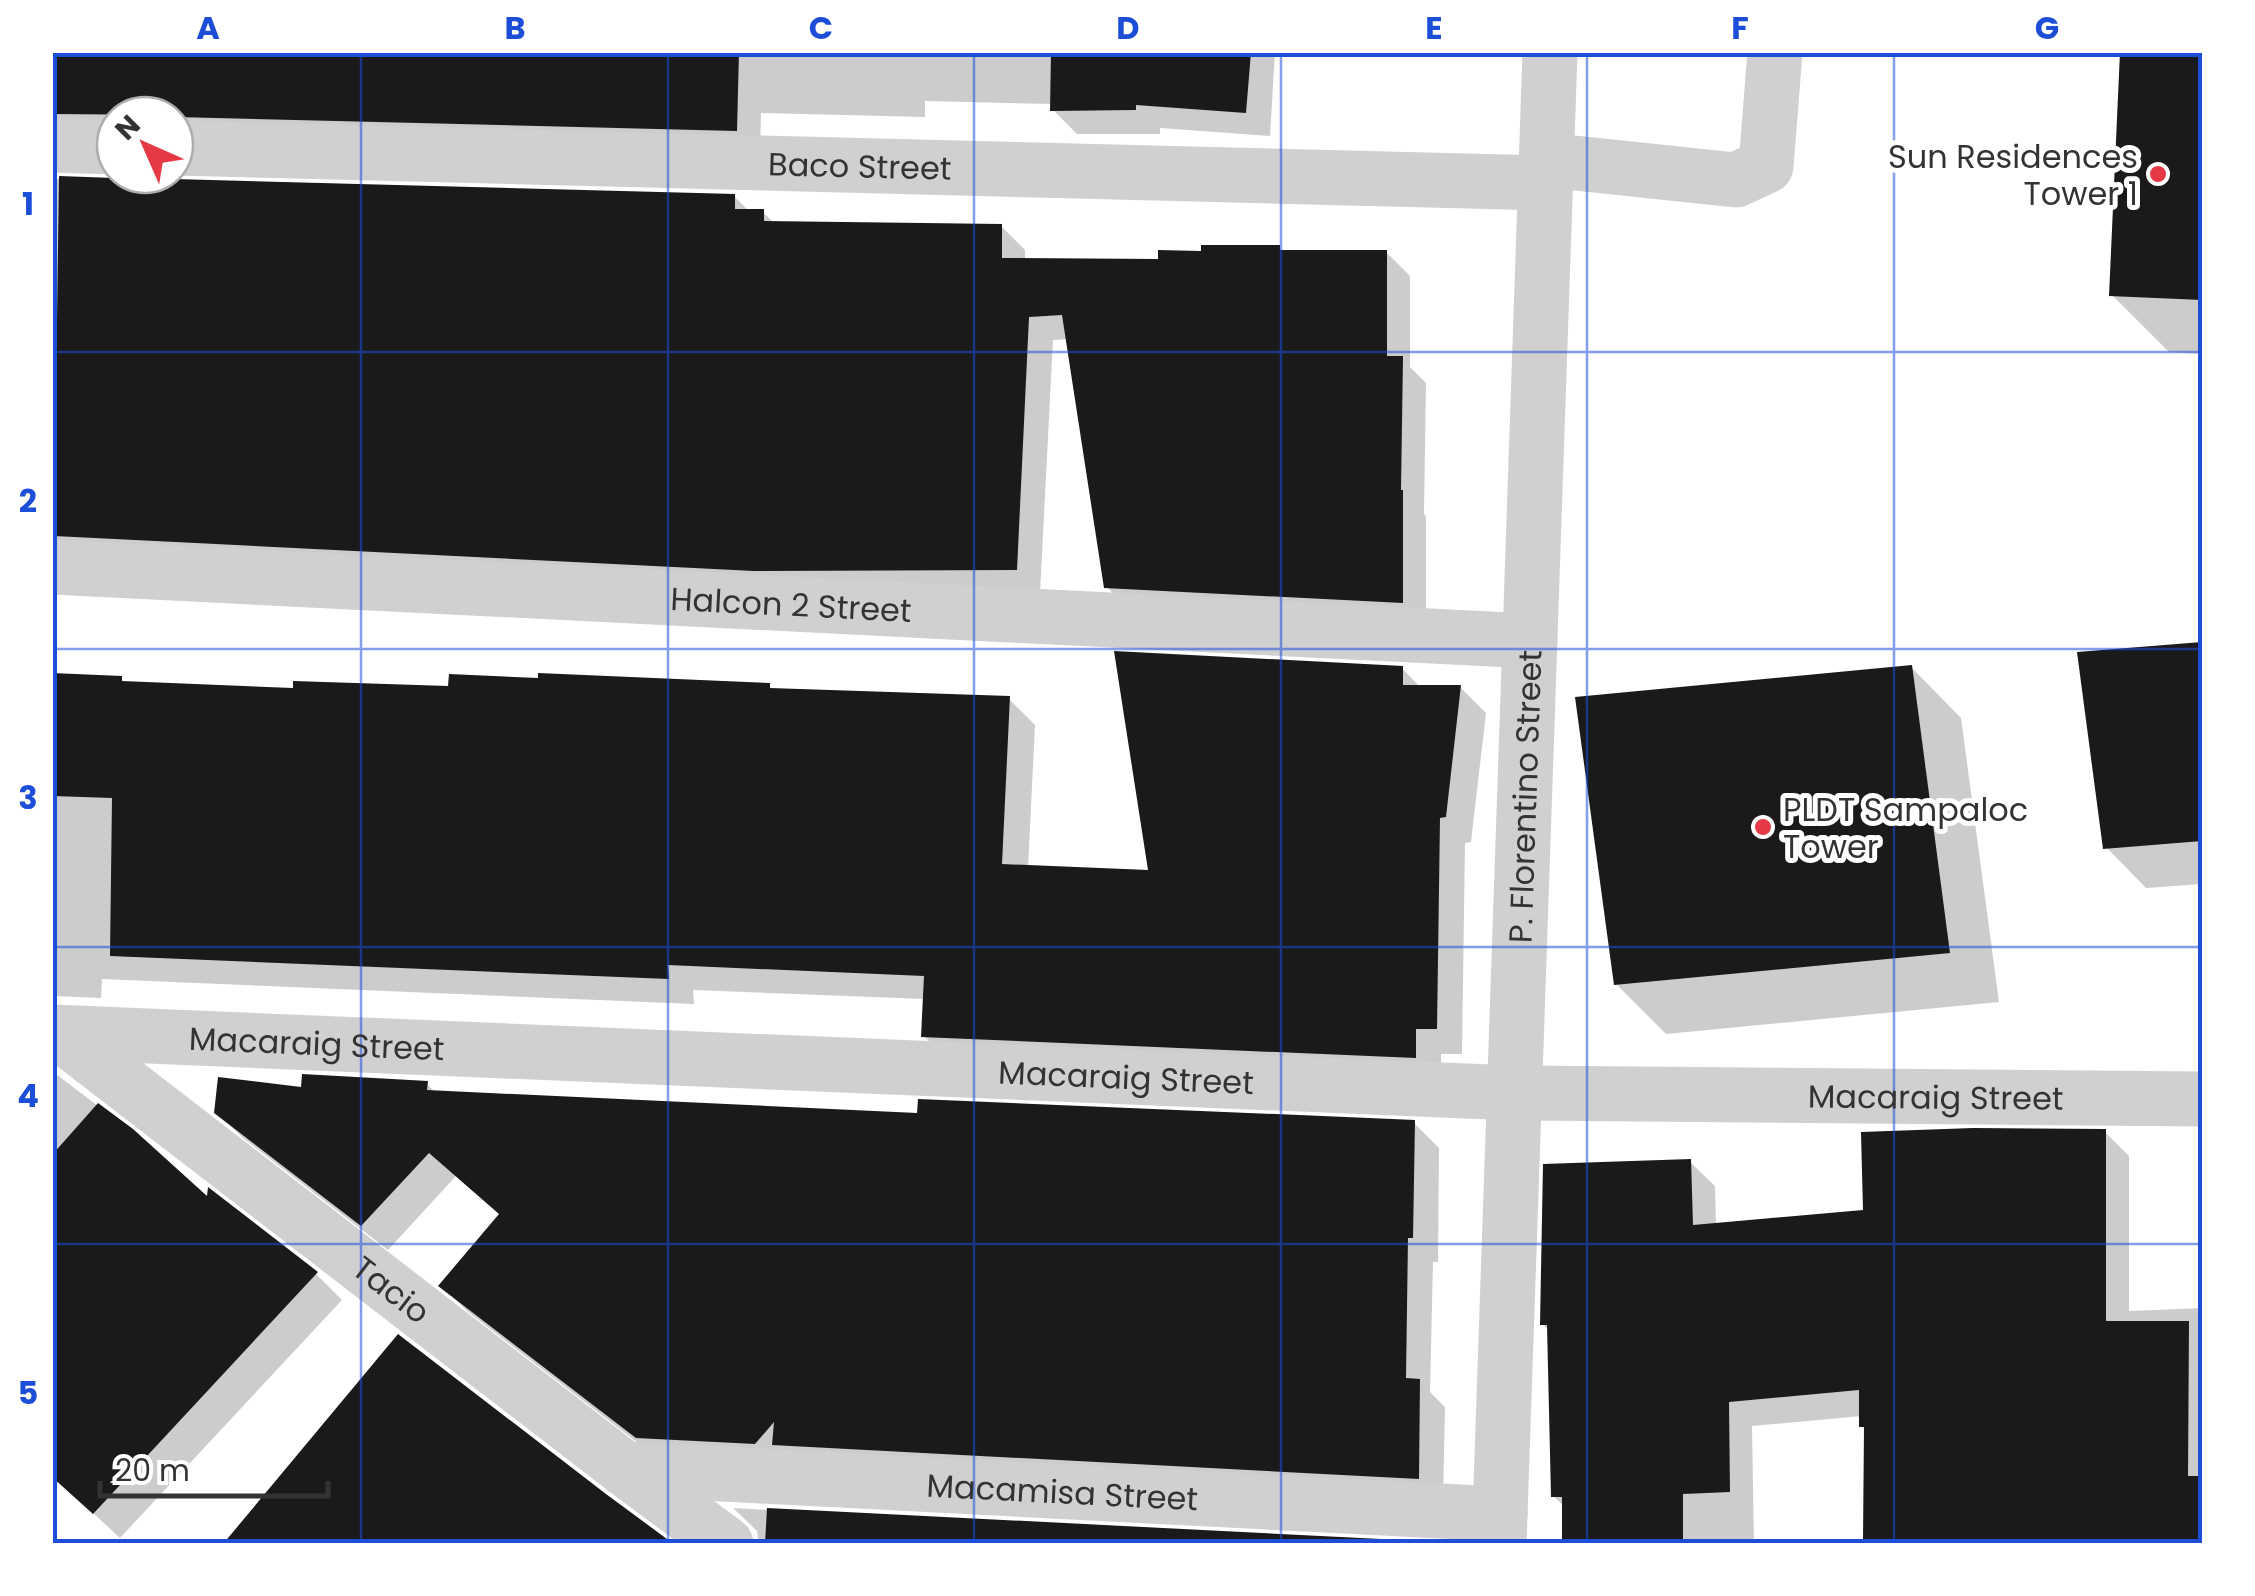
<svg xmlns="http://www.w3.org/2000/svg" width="2255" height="1596" viewBox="0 0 2255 1596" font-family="Poppins,sans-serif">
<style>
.shadow{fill:#0003}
.building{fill:#1a1a1a}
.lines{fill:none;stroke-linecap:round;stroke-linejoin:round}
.minor{stroke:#d0d0d0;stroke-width:55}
.grid{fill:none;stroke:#1d4ed8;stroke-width:2.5;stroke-opacity:0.55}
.poi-dot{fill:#e63946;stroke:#fff;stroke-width:4}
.labels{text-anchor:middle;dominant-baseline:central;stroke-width:10;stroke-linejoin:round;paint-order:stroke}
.poi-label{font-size:32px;fill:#333;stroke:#fff;text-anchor:end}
.street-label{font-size:32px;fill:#333;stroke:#fff}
.neatline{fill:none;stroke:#1d4ed8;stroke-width:4}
.grid-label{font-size:32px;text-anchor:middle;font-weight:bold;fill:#1d4ed8}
</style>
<rect width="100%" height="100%" fill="#fff"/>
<g class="shadow">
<polygon points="52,52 1275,52 1270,136 1160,128 1160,134 1077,134 1053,110 1053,104 925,101 925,117 761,113 760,154 175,153 175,115 115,115 115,138 52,150"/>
<polygon points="2122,52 2202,52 2202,354 2169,352 2112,295"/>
<polygon points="133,175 164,175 169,180 734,196 749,211 763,212 775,224 1001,226 1025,250 1025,261 1161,262 1279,247 1283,252 1386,252 1410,276 1410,367 1426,383 1424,514 1426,516 1426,626 1131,612 1107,587 1068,339 1053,340 1040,593 52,573 52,179 114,181"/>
<polygon points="2202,645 2202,884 2146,888 2106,847 2080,655"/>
<polygon points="1402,668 1420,687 1460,687 1486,713 1471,842 1465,843 1462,1054 1441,1054 1441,1083 950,1062 924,1036 926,999 693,990 694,1004 102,979 101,998 52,996 52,676 121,679 126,684 295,690 769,686 773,690 1009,699 1035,725 1028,868 1151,872"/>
<polygon points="1912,668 1961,718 1999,1002 1666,1034 1616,984"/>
<polygon points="52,1071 131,1131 209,1201 210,1192 316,1274 342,1300 120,1538 52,1475"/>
<polygon points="426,1083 436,1093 920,1116 1414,1123 1439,1148 1438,1262 1433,1262 1430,1392 1445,1407 1443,1503 664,1463 467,1311 442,1286 501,1215 456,1176 388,1250 243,1138 217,1112 303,1089"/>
<polygon points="2105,1132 2129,1156 2129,1311 2202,1308 2202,1544 1869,1544 1866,1540 1866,1431 1862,1426 1862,1416 1752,1426 1754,1544 1564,1544 1565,1507 1553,1496 1550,1331 1542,1324 1690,1162 1715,1186 1716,1225 1866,1212"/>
<polygon points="605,1496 669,1544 226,1544"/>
<polygon points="733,1508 1400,1543 1401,1544 759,1544 757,1531"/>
</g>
<g class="building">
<polygon points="52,52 739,52 737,131 175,117 175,115 52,114"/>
<polygon points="1051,52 1251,52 1246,113 1136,105 1136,110 1050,111"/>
<polygon points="2120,52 2202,52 2202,300 2109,296"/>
<polygon points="128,175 160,175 174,179 735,194 735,209 764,209 764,221 1002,224 1002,258 1158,259 1158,250 1201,251 1201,245 1280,245 1280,250 1387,250 1387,356 1403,356 1401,490 1403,490 1403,603 1104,588 1062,315 1029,317 1017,570 754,571 54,536 59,176 114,178"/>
<polygon points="2202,642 2202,841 2103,849 2077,652"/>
<polygon points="1114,651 1403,666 1403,685 1461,685 1446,817 1440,818 1437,1029 1416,1029 1416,1058 921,1037 924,976 668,965 669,979 110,956 112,798 52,796 52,673 122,676 122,681 293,688 293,681 448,686 449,674 538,678 538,673 770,683 770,688 1010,696 1002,864 1148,870"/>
<polygon points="1912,665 1950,953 1614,985 1575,697"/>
<polygon points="302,1074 428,1081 427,1090 917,1113 918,1099 1415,1120 1413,1238 1408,1238 1406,1378 1420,1379 1419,1479 772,1445 774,1422 755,1444 636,1438 438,1286 499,1214 429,1153 361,1226 214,1113 218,1077 301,1087"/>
<polygon points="98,1103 133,1129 207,1196 208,1187 318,1272 93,1514 52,1477 52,1155"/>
<polygon points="1973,1128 2106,1129 2106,1321 2189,1321 2188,1476 2202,1476 2202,1544 1863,1541 1864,1427 1859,1427 1859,1390 1729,1402 1730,1492 1683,1494 1683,1544 1562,1544 1562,1497 1551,1497 1547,1325 1540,1325 1543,1164 1691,1159 1693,1225 1863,1210 1861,1132"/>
<polygon points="398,1334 606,1494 671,1542 223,1544"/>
<polygon points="767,1508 1401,1540 1401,1544 765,1544"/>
</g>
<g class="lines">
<g class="minor">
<polyline points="52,145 115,147"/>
<path id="s1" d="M175 148 1545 183"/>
<polyline points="1546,160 1736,180 1766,166 1775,52"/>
<path id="s2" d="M52 567 1530 641"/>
<path id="s3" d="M52 1032 1514 1093 2202 1099"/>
<path id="s4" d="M59 1033 625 1469 726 1544"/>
<path id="s5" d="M625 1469 1500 1514"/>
<path id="s6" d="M1499 1544 1550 52"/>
</g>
</g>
<path class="grid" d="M361 52V1544M668 52V1544M974 52V1544M1281 52V1544M1587 52V1544M1894 52V1544M52 352H2202M52 649H2202M52 947H2202M52 1244H2202"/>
<g class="poi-dot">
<circle cx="2158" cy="174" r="10"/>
<circle cx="1763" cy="827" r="10"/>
</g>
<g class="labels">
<g class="poi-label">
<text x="2138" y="156">Sun Residences<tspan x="2138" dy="37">Tower 1</tspan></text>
<text x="1783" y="809" text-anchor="start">PLDT Sampaloc<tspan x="1783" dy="37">Tower</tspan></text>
</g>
<g class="street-label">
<text stroke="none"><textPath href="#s1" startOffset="685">Baco Street</textPath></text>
<text stroke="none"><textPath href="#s2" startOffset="740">Halcon 2 Street</textPath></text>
<text stroke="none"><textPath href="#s6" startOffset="748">P. Florentino Street</textPath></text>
<text stroke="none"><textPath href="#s3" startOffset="265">Macaraig Street</textPath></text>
<text stroke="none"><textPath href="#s3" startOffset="1075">Macaraig Street</textPath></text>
<text stroke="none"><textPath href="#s3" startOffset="1885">Macaraig Street</textPath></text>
<text stroke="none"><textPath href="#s4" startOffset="420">Tacio</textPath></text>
<text stroke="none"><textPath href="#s5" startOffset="438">Macamisa Street</textPath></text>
</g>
</g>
<rect width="2255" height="1596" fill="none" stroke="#ffffff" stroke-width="110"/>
<g transform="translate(145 145) rotate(315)"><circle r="48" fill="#ffffff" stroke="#adadad" stroke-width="2.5"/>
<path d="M0-8L18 38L0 25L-18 38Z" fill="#e63946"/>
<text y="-15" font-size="28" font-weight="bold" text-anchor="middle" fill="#333333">N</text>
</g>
<path d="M100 1481v15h228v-15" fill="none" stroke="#333333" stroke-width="5"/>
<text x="115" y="1481" font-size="30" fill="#333333" stroke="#ffffff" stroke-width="8" paint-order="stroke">20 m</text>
<rect x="55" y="55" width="2145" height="1486" class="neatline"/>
<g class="grid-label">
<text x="208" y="39">A</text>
<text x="515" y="39">B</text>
<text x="821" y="39">C</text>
<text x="1128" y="39">D</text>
<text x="1434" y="39">E</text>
<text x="1740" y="39">F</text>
<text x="2047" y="39">G</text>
<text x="28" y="215">1</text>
<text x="28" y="512">2</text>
<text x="28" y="809">3</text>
<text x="28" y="1107">4</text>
<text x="28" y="1404">5</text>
</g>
</svg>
